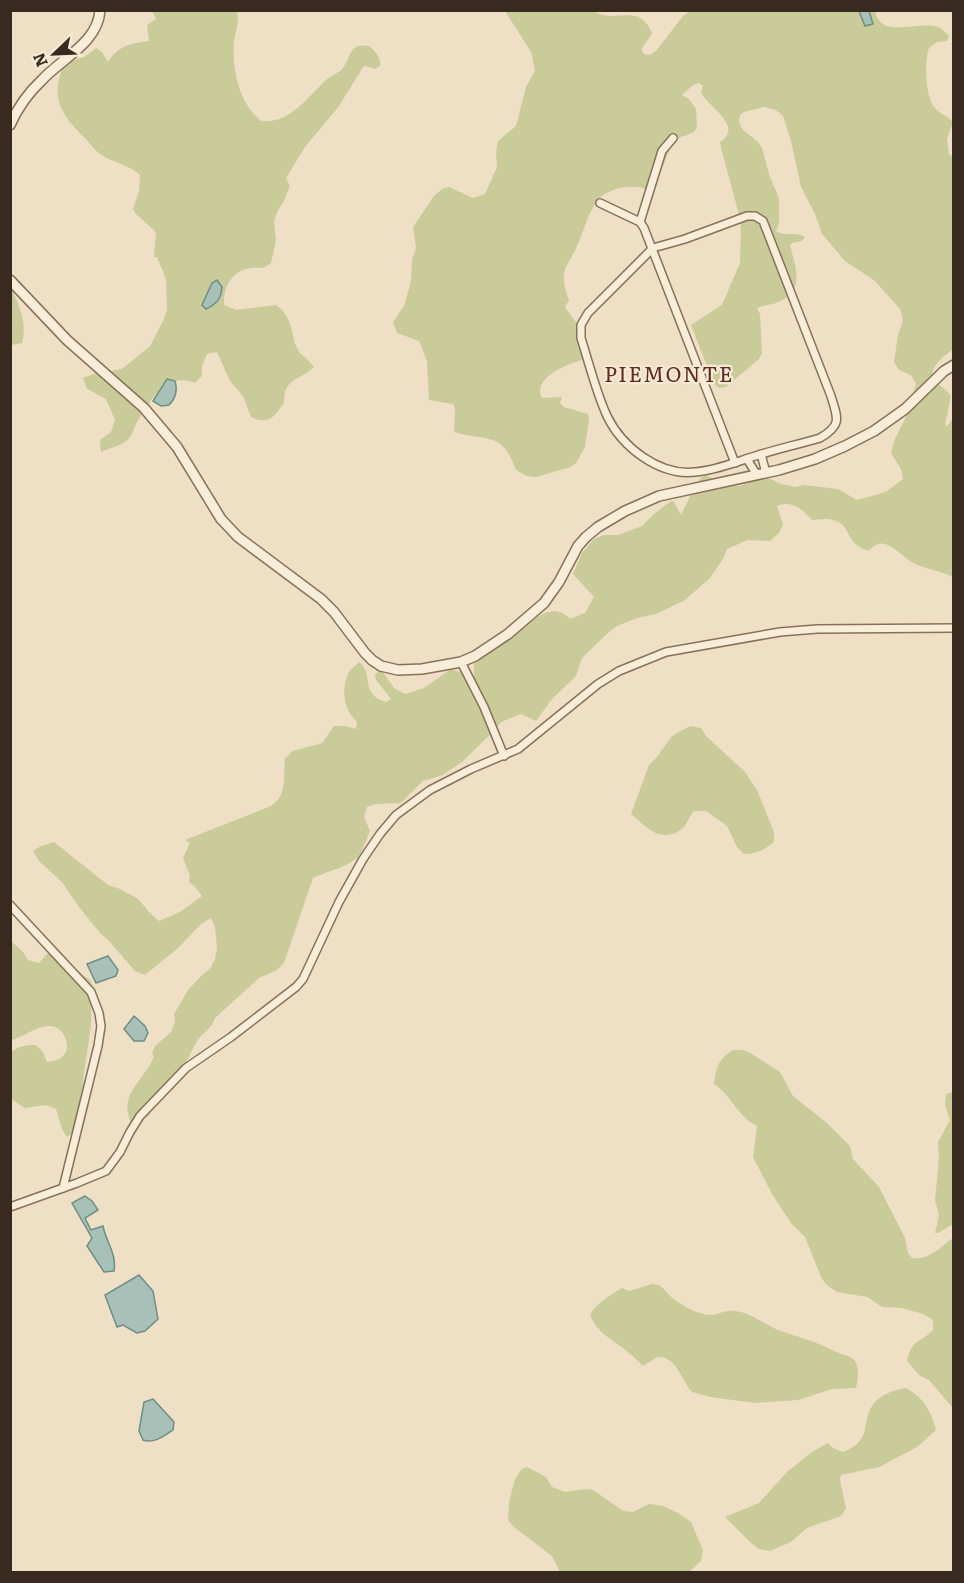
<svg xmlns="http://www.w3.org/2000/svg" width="964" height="1583" viewBox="0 0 964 1583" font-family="Literata,serif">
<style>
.green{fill:#c9cc99}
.water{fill:#a7c1b8;stroke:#6d8f85;stroke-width:1.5}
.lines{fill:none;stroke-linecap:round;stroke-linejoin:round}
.minor-casing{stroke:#88715b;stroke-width:10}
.tertiary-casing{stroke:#88715b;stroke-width:12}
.minor{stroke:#f8edd8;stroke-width:7}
.tertiary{stroke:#f8edd8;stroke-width:9}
.labels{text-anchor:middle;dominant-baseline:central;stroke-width:4.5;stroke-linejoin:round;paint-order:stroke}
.neighbourhood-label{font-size:21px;letter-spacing:1.5px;fill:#65291f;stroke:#f5ead5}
</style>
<rect width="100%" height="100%" fill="#eedfc5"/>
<g class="green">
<path d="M152 11H237C240 23 235 31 234 43 232 70 239 103 261 121 291 124 307 97 327 79 332 75 339 73 343 68 351 57 349 43 369 46 375 51 381 57 380 66L375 69 366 66 363 67 339 106 305 147 286 178 290 186 284 201 278 210 274 221 276 241 271 263 263 268C239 264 223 280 224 305L236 310 276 305C297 321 289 339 300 353 305 358 310 361 314 367 298 382 284 377 284 403 273 418 269 425 251 417L243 396 230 381 217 352 207 354 202 366V376L195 383C166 371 149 402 136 424 134 428 133 434 130 437 125 445 110 448 101 452L100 440 111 432 115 420 106 399 87 389 83 378 94 374 122 369 150 346 163 321 167 310 166 279 157 257H154L156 232 136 214 133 209 139 191 140 175C129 165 115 163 103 156 96 152 91 145 86 139 62 116 49 98 64 65L87 55 96 48 102 52 108 62C119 45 130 44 149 41L147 25 156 19Z"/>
<path d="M505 11H594C614 25 639 1 652 33 650 40 642 44 642 51L644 54 650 55 656 51 683 16 690 11H875C881 40 918 20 938 27 942 29 946 33 949 36L947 41 937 42 929 48C924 62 925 97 935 108 940 114 948 116 953 122L947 139 949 155 954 156 953 349C946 355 927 368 934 379 939 386 946 389 951 396L945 425 947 426 952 420 953 577C941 571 925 569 913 563 901 557 884 531 869 551 844 544 852 524 833 520 827 518 819 520 812 520 802 509 792 500 777 506L783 524 779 533 770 541 748 540 727 549 723 559 709 579 685 600 656 614 637 618 617 626 609 632 582 658 576 676 552 699 536 721 521 714 501 722 493 732 462 762 443 775 423 781 401 803 375 804 367 807 364 817 370 831C367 838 364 847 360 854 353 866 327 871 313 878L284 963 277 970 259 978 215 1018 212 1025 198 1039 181 1072 161 1097 148 1116 140 1121 131 1123C118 1093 144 1082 154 1056L152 1054 155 1046 171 1032 175 1022 174 1014 188 990 202 975 210 969 215 959 217 948 215 927 211 918 201 924 178 948 145 975 135 971 108 940 100 933 79 907 62 882 39 861 33 851 41 846 54 842 108 885 120 889 138 899 151 914 159 921 180 912 202 896 196 888 189 882 190 876 183 858 190 843 185 840 271 806C288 795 283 776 285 758L293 751 322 743 334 726H345L356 729 357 722C344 710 340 689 349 672 351 669 356 665 359 662 374 672 359 694 386 702L391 699 376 680 375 675 378 671 383 672 394 688 405 694 424 688 451 669 460 672 474 685V656C486 650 500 644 512 636 528 625 551 598 570 619L585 613 594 597 573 574 582 553 593 540 603 535H618L642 526 654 514 671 501 674 502 681 515 697 482 705 475 729 485 739 486 766 477 781 484 795 487 804 485 838 489 857 500 886 492 903 479 901 469 891 453C893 439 902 427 908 412 911 403 913 393 916 384L911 375 899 370 894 362 898 335 903 320 900 309 875 281 845 261 822 234 815 214 801 187 791 141 783 116 776 110 764 107 744 112 740 115 739 122 743 130 758 142 762 148 770 177 779 198V224L776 231C786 237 796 231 805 237L802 241 792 243 790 245C796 270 806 291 776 303 770 305 763 305 757 308L760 314 762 353 759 359 726 387 719 388 714 384 691 325 722 305 740 263 741 222 721 148 720 142C745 126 707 107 701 92L703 86 699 83 693 85 682 95 689 99 696 109 697 128 694 132 679 138 672 144 654 188 649 190C635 183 607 187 597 201 589 212 585 226 580 239 570 267 556 266 569 300L565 307 578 325 587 358C572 363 531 376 542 398L562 397 560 403 564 407 588 414 589 419 585 447 576 463 571 467 536 477 527 476 516 470C502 430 487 442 454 432L455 408 453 404 429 400 427 361 419 341 397 333 393 322 404 306 411 281 412 260 416 248 413 227 434 196 442 189 449 187 473 198 485 194 497 167 496 152 498 141 516 126 526 87 535 71 531 52Z"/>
<path d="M10 285C18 304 28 322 22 343L11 345Z"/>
<path d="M690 726 701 728 706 736 745 772 757 790 774 832V842C764 850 757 854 744 854L737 847 727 826 706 811H694C689 817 688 821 684 827 681 830 676 833 672 834 654 839 644 824 631 814L649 765 656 758 672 736Z"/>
<path d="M10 940 23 952 28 960 39 963 49 952 53 953 90 980 92 985 91 1026 83 1080 84 1090 75 1132 67 1137 62 1129 56 1109 46 1105 25 1108 11 1099 10 1054C16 1046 26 1045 36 1045L43 1052 47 1062C53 1061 61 1060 64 1055 71 1046 65 1031 55 1027 42 1022 24 1037 11 1040Z"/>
<path d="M733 1050H743L752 1054 780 1072 793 1096 828 1124 850 1146 853 1159 879 1187 905 1238 908 1253 912 1258C928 1261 942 1246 953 1238L954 1406 952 1407 929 1380 920 1376 907 1361C911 1340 920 1343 933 1330V1320L923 1314 902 1308 882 1307 867 1297 837 1292 827 1285 822 1279 805 1237 791 1223 772 1194 753 1157 757 1126C738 1117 731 1095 714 1084 716 1068 718 1059 733 1050Z"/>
<polygon points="953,1092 953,1224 938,1233 935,1233 939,1215 935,1200 939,1158 938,1142 950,1120 945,1105 946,1094"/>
<path d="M652 1284 659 1285C665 1289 669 1296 675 1300 682 1305 692 1311 700 1313 718 1319 722 1308 736 1311 751 1313 764 1324 778 1330 797 1337 816 1341 834 1351 841 1355 851 1355 855 1361 860 1370 858 1379 856 1388L832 1389 798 1400 755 1403 710 1397 692 1392C681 1380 677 1356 657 1357L643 1366C637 1360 631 1354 624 1349 610 1338 596 1332 590 1314 598 1303 609 1295 622 1288L629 1291Z"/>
<path d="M906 1388C924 1398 931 1411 936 1430L917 1447 879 1467 841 1475 840 1480 846 1508 841 1516 807 1528 791 1542 770 1551 759 1549 751 1543 725 1517 759 1503 787 1472 812 1452 828 1443 833 1448 843 1452C875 1440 859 1420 875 1402 883 1393 895 1390 906 1388Z"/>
<polygon points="527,1467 546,1477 552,1487 565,1492 587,1489 593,1490 623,1511 633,1512 649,1504 663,1506 678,1513 691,1522 703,1550 701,1561 689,1572 560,1572 552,1556 514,1527 508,1520 509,1502 515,1479 522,1469"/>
</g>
<g class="water">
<polygon points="859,11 869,11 873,24 865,26"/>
<path d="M217 280 222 287C221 299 217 304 206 309L202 305 212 283Z"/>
<path d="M167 379 175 381C178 391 176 398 169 405L161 406 153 401Z"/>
<polygon points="108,956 118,970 116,976 96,983 87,964"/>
<polygon points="134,1016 145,1026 148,1033 144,1041 134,1041 124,1029"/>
<path d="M85 1196 92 1201 98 1210 85 1218 91 1230 103 1226C106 1242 117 1254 114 1271L104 1272 87 1246 92 1238 72 1203Z"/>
<polygon points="139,1275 153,1291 158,1319 145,1331 137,1333 123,1325 117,1327 105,1295"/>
<path d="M153 1399 174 1422 173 1430C164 1436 154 1444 143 1440L139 1431 144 1402Z"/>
</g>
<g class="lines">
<defs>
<g id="minor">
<polyline points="600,203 640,222 644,228 735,463"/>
<path d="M747 216H755L763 221 831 396C838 419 842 425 820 438 800 444 781 448 762 454 740 460 719 470 695 472 659 476 622 447 607 416 596 392 589 363 581 338V325L588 313 653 248 685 239Z"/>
<polyline points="640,222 662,151 673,138"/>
<polyline points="761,454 766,473"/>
<polyline points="747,459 757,475"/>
<polyline points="461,662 484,707 504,756"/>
<polyline points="10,905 91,992 99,1013 101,1026 98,1046 63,1188"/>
<polyline points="10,1207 77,1183 106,1171 120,1152 130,1132 140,1116 186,1068 231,1037 296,987 303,979 339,902 363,859 380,834 396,815 430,790 471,769 518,749 598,684 619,671 666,652 780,632 817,629 954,628"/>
</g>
<g id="tertiary">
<path d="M10 125C18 107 28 93 42 80 62 58 98 43 100 10"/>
<polyline points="10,280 67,340 144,408 177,447 221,519 238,537 321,599 334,612 365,653 372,660 381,666 398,670 422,669 461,662 475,656 508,634 544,603 559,582 578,546 586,537 598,527 625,511 659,496 779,470 815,459 845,446 874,431 905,409 944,371 954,365"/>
</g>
</defs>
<use href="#minor" class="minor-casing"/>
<use href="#tertiary" class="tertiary-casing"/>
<use href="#minor" class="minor"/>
<use href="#tertiary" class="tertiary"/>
</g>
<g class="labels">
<g class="neighbourhood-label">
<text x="669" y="372">PIEMONTE</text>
</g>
</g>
<rect width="964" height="1583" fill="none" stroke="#392a1f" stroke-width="24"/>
<g transform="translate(54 54) rotate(247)" stroke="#f5ead5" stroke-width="4.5" paint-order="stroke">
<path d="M0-4.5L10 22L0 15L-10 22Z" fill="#392a1f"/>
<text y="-9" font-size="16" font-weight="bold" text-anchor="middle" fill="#392a1f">N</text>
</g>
</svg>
